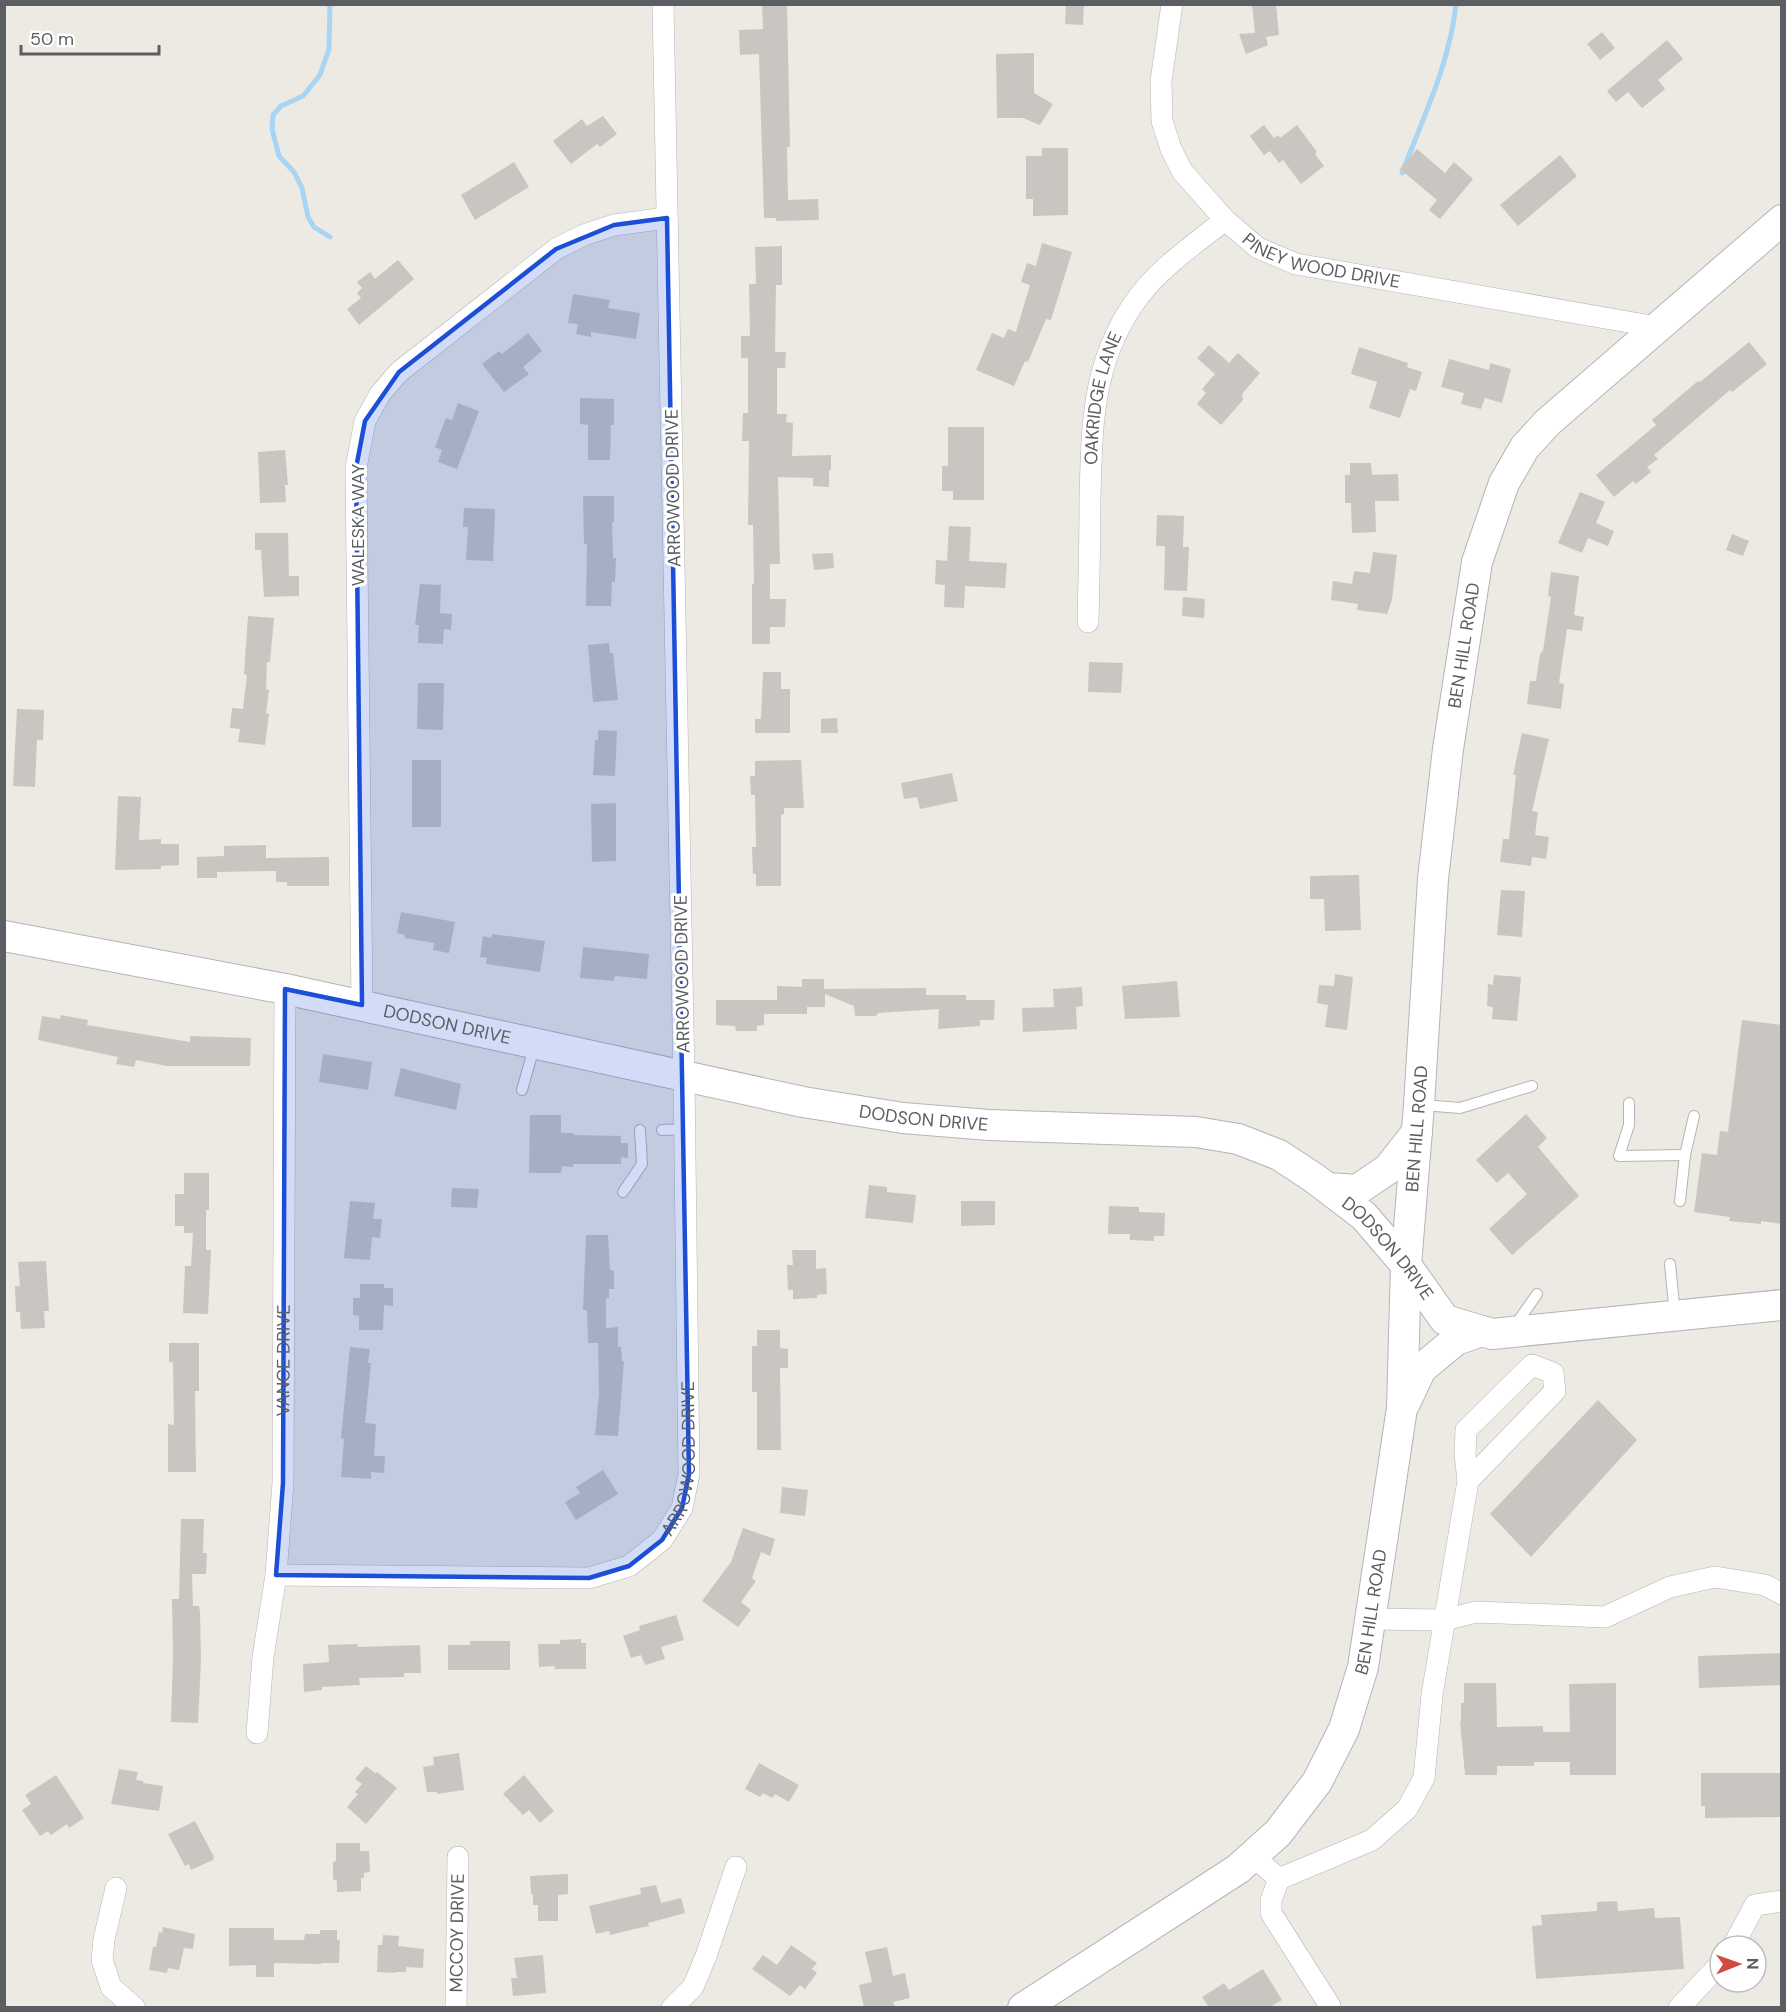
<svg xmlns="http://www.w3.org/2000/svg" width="1786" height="2012" viewBox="0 0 1786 2012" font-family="'DM Sans',sans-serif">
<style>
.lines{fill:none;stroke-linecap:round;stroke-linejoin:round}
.stream{stroke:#a9d5f5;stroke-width:5}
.building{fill:#c9c6c2}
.lane-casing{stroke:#b3b5b8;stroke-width:12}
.street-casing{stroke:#b3b5b8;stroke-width:22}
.secondary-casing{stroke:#b2b5b9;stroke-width:32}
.lane{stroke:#fff;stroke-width:10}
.street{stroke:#fff;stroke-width:21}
.secondary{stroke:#fff;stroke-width:30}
.marked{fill:#1d4ed8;fill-opacity:0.2;stroke:#1d4ed8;stroke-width:4.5;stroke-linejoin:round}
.labels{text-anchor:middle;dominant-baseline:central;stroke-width:6;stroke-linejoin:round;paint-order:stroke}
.street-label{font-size:18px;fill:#5b5e62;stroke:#fff}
</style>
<rect width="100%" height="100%" fill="#eceae3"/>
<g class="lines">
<g class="stream">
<polyline points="330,4 329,49 320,75 303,96 281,106 273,115 272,129 279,156 294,172 302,188 308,217 314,227 330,237"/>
<path d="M1402 173C1423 118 1450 63 1456 4"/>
</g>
</g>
<g class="building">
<polygon points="762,4 787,4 790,147 787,147 788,200 818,199 819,220 776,221 776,218 764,218 759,54 740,55 739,30 763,29"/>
<polygon points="1066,4 1084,4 1083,25 1065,24"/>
<polygon points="1252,4 1276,4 1279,35 1266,37 1268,45 1246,54 1239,34 1255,33"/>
<polygon points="1602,32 1615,48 1600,60 1587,44"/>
<polygon points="1667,40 1683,59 1658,80 1665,89 1642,108 1628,92 1616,102 1607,91"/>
<polygon points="1034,53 1034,93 1053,104 1040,125 1023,118 997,118 996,54"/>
<polygon points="603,116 617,134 600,147 597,144 571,164 553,141 582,119 587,126"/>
<polygon points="1264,125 1274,138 1278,135 1280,138 1297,125 1317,152 1315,154 1324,166 1301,184 1283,160 1279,163 1270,151 1264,155 1250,136"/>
<polygon points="1042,148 1068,148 1068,215 1033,216 1033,199 1026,199 1026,156 1042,156"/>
<polygon points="1417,149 1445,173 1454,162 1473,179 1440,219 1429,210 1437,200 1400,169"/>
<polygon points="1560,155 1577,176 1518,226 1500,205"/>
<polygon points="514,162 529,187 475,220 461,195"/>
<polygon points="1042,243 1072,252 1051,320 1046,319 1028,362 1025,361 1014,386 976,370 992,333 1004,338 1008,329 1016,332 1030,285 1021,282 1027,263 1036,266"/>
<polygon points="782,246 782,285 776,285 775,352 786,352 785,368 777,368 777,414 787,414 786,422 793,423 792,456 831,455 831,470 829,470 829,487 813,486 813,478 778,477 780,564 770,564 770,599 786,599 785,627 770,627 770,644 752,644 752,584 754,584 753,525 748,525 749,441 742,441 743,413 748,413 748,358 741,358 741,336 750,336 749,284 756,284 755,247"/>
<polygon points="398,260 414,279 359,325 347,309 361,298 357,293 362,288 357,282 370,272 375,279"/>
<polygon points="573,294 610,300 608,308 640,313 636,339 591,332 591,337 576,334 578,324 568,323"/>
<polygon points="528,333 542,351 523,367 529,374 504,392 482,364 499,351 502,354"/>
<polygon points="1749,342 1767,364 1732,392 1730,390 1654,455 1658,459 1647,467 1651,472 1636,484 1633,481 1614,497 1596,475 1656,425 1652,420 1698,381 1700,382"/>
<polygon points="1209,345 1229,363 1238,353 1260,373 1242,394 1243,400 1221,425 1197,404 1206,393 1202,389 1215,374 1197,358"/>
<polygon points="1359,347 1408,363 1407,367 1422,372 1416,391 1410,389 1400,418 1369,408 1377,382 1351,374"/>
<polygon points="1449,359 1489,370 1490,363 1511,369 1502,403 1485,398 1481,409 1461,404 1464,393 1441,387"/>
<polygon points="580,398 614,399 614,425 611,425 610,460 588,460 588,425 580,424"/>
<polygon points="458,403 479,411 457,469 438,462 442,450 435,447 446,418 452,420"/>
<polygon points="948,427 984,427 984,500 953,500 953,491 942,491 942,466 948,466"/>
<polygon points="285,450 288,485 285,485 286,502 260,503 258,452"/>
<polygon points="1350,463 1371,463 1372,475 1398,474 1399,501 1375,501 1376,532 1352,533 1351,503 1345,503 1345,475 1350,475"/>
<polygon points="1580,492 1605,502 1596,523 1614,531 1608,546 1588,538 1582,553 1558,543"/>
<polygon points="583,496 614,496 614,522 612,522 613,558 616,558 615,582 612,582 611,606 586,606 587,544 584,544"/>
<polygon points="464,508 495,509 493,561 466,560 468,527 463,527"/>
<polygon points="1157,515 1184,516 1183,547 1189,547 1187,591 1164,590 1165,546 1156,546"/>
<polygon points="949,526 971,527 969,561 1007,563 1005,588 965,586 964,608 944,607 945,585 935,584 936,560 947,561"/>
<polygon points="255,533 288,533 289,576 299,576 299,596 264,597 261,550 255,550"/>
<polygon points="1732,534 1749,541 1743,556 1726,550"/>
<polygon points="1373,552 1397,555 1392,600 1387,614 1357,610 1358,604 1331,600 1333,581 1352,584 1354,571 1370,573"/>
<polygon points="833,553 834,568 814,570 812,554"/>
<polygon points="1551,572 1579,576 1574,615 1584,617 1582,631 1567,629 1559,683 1564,684 1561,709 1527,704 1530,681 1536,681 1540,654 1543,651 1551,597 1548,596"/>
<polygon points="420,584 441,585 440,613 452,614 451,630 444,629 443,644 418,643 419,625 415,625"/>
<polygon points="1183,597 1205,599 1204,618 1182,616"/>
<polygon points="248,616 274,618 270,662 267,662 266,689 269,690 266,713 269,714 265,745 238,742 240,729 230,728 232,708 243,709 247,675 244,674"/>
<polygon points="609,643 610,653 613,653 618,700 593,702 588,645"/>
<polygon points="1089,662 1123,663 1121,693 1088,692"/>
<polygon points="763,672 781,672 781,689 790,689 790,733 755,733 755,719 761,719"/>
<polygon points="418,683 444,683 443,730 417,729"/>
<polygon points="17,709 44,710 43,740 37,740 35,787 13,786"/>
<polygon points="837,718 838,733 821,733 821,719"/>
<polygon points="598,730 617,731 615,776 593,775 595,740 598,740"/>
<polygon points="1522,733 1549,739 1532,811 1538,812 1535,835 1549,837 1546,859 1532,857 1531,866 1500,862 1503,839 1509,839 1516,775 1513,775"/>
<rect x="412" y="760" width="29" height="67"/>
<polygon points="801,760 804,808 784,808 784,814 781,815 781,886 756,886 756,874 753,874 752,847 756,847 755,795 751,795 750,776 755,776 755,761"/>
<polygon points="952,773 958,801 920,809 917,797 904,799 901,783"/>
<polygon points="118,796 141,797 139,840 161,839 161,844 179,844 179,865 161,866 161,869 115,870"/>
<polygon points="616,803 616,861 592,862 591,804"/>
<polygon points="266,845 266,858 329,857 329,886 287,886 287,882 276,882 276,871 217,872 217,878 197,878 197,857 224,856 224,846"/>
<polygon points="1359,875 1361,930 1325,931 1324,899 1310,899 1310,876"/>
<polygon points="1501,890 1525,891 1522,937 1497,935"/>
<polygon points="401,912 455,922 449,953 433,950 434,943 405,938 405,935 397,933"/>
<polygon points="492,934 545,941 540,972 486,964 487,958 480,957 483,936 491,938"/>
<polygon points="583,947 649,954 647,979 615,976 614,981 580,978"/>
<polygon points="1335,974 1353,977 1347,1030 1325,1027 1328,1005 1317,1003 1319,985 1334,986"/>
<polygon points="1494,975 1521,977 1517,1021 1492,1019 1493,1007 1487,1006 1488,984 1493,985"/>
<polygon points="802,979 824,979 824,989 926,988 926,995 966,995 966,1000 995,1000 994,1020 980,1020 980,1026 938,1029 939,1009 878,1013 876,1016 855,1016 854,1006 825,994 825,1007 807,1007 807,1014 764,1014 764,1025 757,1026 757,1031 736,1031 735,1026 716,1025 716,1000 777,1000 777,986 802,987"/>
<polygon points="1177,981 1180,1017 1125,1019 1122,986"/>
<polygon points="1082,987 1083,1006 1076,1007 1077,1029 1023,1032 1022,1008 1054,1007 1053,989"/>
<polygon points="61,1015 88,1020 87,1025 190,1042 190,1036 251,1038 250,1066 167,1066 136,1060 134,1067 116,1064 118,1057 38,1040 42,1016 60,1019"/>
<polygon points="1742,1020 1782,1025 1782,1224 1761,1221 1761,1224 1729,1221 1730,1217 1694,1212 1702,1153 1717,1155 1720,1131 1728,1132"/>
<polygon points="323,1054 372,1062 368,1090 319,1082"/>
<polygon points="401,1068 461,1084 456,1110 394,1096"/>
<polygon points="1526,1114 1547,1138 1538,1147 1579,1196 1512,1255 1489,1229 1527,1194 1508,1173 1497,1183 1476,1160"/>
<polygon points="530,1115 561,1115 561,1133 573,1133 574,1135 621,1136 621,1143 628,1143 628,1158 621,1157 621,1164 573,1164 573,1167 562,1166 561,1173 529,1173"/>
<polygon points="184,1173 209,1173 209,1210 206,1210 206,1250 211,1250 208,1314 183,1313 185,1266 191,1266 193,1233 184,1233 184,1226 175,1226 175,1194 184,1194"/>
<polygon points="869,1185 887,1187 887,1192 916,1195 913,1223 865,1218"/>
<polygon points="452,1188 479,1189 477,1208 451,1207"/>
<polygon points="350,1201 375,1203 373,1219 382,1219 380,1238 372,1237 370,1260 344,1258"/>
<polygon points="961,1201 995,1201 995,1225 961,1226"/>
<polygon points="1109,1206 1139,1207 1139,1212 1165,1213 1164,1236 1154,1236 1154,1241 1130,1240 1130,1234 1108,1234"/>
<polygon points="586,1235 608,1235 610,1270 614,1271 614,1289 609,1289 609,1298 606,1298 606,1328 618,1327 618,1347 621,1347 622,1361 624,1361 618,1436 595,1435 599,1394 598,1343 588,1343 587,1310 583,1310"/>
<polygon points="792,1250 816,1250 816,1269 826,1268 827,1294 817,1295 817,1298 793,1299 793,1290 788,1290 787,1265 793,1265"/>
<polygon points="46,1261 49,1311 44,1311 45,1328 21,1329 20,1312 16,1312 15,1286 20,1286 18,1262"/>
<polygon points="360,1284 384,1284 384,1288 393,1288 393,1306 384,1305 383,1330 359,1330 359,1316 353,1315 353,1298 360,1298"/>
<polygon points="757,1330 780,1330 780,1348 788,1349 788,1368 780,1368 781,1450 757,1450 757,1392 752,1392 752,1346 757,1346"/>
<polygon points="169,1343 199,1343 199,1391 195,1391 196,1472 168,1472 168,1424 174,1425 173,1362 169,1362"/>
<polygon points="350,1347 370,1349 368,1363 371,1363 365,1423 376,1424 374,1456 385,1456 384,1473 371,1472 371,1479 341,1477 344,1439 341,1438"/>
<polygon points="1598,1400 1637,1440 1531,1557 1490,1514"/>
<polygon points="603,1470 618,1494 576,1520 565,1502 580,1493 576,1487"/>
<polygon points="782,1487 808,1490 805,1516 780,1513"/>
<polygon points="181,1519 204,1519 203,1553 207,1553 206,1574 192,1574 193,1606 199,1606 200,1612 201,1660 198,1723 171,1722 173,1656 172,1599 179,1599"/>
<polygon points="743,1528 775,1539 770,1556 761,1552 752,1578 756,1581 741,1602 751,1610 738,1627 702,1601 731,1562"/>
<polygon points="676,1615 684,1640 661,1647 665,1659 645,1665 641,1655 631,1658 623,1636 640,1630 639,1626"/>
<polygon points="581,1639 581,1643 586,1643 586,1669 555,1669 554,1666 539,1667 538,1644 560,1644 560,1640"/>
<polygon points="470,1641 510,1641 510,1670 448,1670 448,1645 470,1645"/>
<polygon points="357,1644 358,1647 420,1645 421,1673 404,1673 404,1677 359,1678 360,1685 322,1687 322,1690 304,1692 303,1664 329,1662 328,1645"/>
<polygon points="1782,1653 1782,1685 1699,1688 1698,1656"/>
<polygon points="1464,1683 1496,1683 1497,1727 1543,1726 1543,1732 1570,1732 1569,1684 1616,1683 1616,1775 1570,1775 1570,1762 1534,1762 1534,1766 1497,1766 1497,1775 1465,1775 1460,1721 1461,1721 1461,1703 1464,1703"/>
<polygon points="459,1753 464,1790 437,1794 437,1792 427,1792 423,1767 434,1765 433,1757"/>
<polygon points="759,1763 799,1785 789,1802 775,1794 772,1798 763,1793 760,1797 745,1789"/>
<polygon points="366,1766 375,1773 377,1772 397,1788 366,1824 347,1807 358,1794 355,1792 362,1784 355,1779"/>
<polygon points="119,1769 138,1772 136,1780 143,1781 143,1783 163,1786 159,1811 111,1804"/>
<polygon points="1701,1773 1782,1773 1782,1817 1705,1818 1705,1806 1701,1806"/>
<polygon points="56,1775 84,1818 69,1828 67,1824 51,1835 48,1831 40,1836 22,1810 31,1804 25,1795"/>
<polygon points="524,1775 554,1811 540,1823 529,1810 523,1815 503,1794"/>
<polygon points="195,1821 214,1857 213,1860 191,1870 189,1864 185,1866 168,1834"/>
<polygon points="336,1843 360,1843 360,1851 369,1851 370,1872 364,1873 364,1878 361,1878 361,1891 337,1892 337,1881 333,1879 333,1862 336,1861"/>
<polygon points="568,1874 568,1894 558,1895 558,1921 538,1921 538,1905 533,1905 533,1894 531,1894 530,1876"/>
<polygon points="656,1885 661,1903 681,1898 685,1913 648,1923 649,1926 634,1929 610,1935 609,1931 596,1934 589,1906 641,1894 640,1888"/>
<polygon points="1617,1901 1618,1911 1654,1908 1655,1918 1680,1917 1684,1969 1536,1979 1532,1926 1542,1925 1541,1915 1597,1911 1597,1902"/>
<polygon points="163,1927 195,1934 193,1949 184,1948 179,1970 168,1968 167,1973 149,1970 153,1947 156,1947 159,1932 162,1933"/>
<polygon points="229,1928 274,1928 274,1940 304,1940 305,1934 320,1934 320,1930 337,1930 337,1940 340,1940 339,1963 322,1963 320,1964 274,1963 274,1977 256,1977 256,1965 229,1966"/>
<polygon points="383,1935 399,1936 398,1946 424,1949 423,1968 406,1967 406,1972 395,1972 395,1973 377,1972 378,1945 382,1945"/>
<polygon points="791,1945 817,1963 812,1969 817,1973 805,1989 800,1985 790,1996 752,1969 763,1955 777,1965"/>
<polygon points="887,1947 893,1976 905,1973 910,1998 893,2002 895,2007 864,2007 859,1985 872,1982 865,1952"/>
<polygon points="543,1955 546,1993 513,1996 511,1978 517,1978 514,1958"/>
<polygon points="1263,1969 1282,2000 1270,2007 1209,2007 1202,1997 1224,1983 1229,1990"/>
</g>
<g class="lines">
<defs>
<g id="lane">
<polyline points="522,1090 535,1044"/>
<polyline points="1629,1103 1629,1125 1619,1156 1685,1155"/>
<polyline points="1422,1105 1460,1108 1532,1086"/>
<polyline points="662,1130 684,1129"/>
<polyline points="623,1192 642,1164 640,1130"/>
<polyline points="1680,1201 1685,1155 1694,1116"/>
<polyline points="1670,1264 1675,1315"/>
<polyline points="1514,1327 1537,1294"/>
</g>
<g id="street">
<path id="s1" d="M1172 4 1161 81 1162 121 1171 149 1182 171 1225 220 1258 248 1296 264 1657 327"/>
<path id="s2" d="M1088 622C1089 581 1090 540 1090 499 1092 429 1091 368 1132 306 1155 271 1192 246 1225 220"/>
<polyline points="362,1005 356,468 365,421 380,394 399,372 556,249 584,235 614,225 667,218"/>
<path id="s3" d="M276 1575 589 1578 629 1566 662 1540 682 1508 689 1474 684 1077 663 4"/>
<polyline points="1370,1619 1444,1620 1476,1612 1605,1617 1670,1587 1715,1577 1765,1585 1782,1594"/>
<path id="s4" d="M257 1733 263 1657 276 1575 283 1483 285 989"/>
<polyline points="1253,1856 1279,1879 1372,1840 1407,1809 1424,1778 1432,1695 1468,1481 1465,1454 1466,1430 1532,1365 1553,1373 1555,1391 1468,1481"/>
<polyline points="1279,1879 1271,1900 1271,1913 1330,2006 1328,2008"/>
<polyline points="116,1888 104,1939 102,1960 111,1987 135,2008"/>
<polyline points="1733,1946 1755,1905 1782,1901"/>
<path id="s5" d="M456 2008 458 1857"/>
<polyline points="672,2008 693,1987 706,1956 736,1867"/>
<polyline points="1679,2008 1720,1964"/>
</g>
<g id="secondary">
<path id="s6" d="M4 936 285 989 803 1102 903 1118 989 1125 1196 1132 1238 1139 1279 1155 1314 1178 1364 1216 1406 1265 1445 1320 1492 1334 1782 1305"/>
<polyline points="1328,1188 1357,1190 1388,1169 1417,1132"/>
<polyline points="1405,1403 1421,1369 1456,1340 1482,1331"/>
<path id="s7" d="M1023 2008 1238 1869 1278 1833 1317 1782 1344 1729 1363 1667 1402 1408 1406 1265 1419 1105 1433 879 1448 749 1477 562 1504 483 1525 447 1548 422 1782 220"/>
</g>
</defs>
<use href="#lane" class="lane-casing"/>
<use href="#street" class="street-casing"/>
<use href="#secondary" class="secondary-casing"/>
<use href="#lane" class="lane"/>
<use href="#street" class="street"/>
<use href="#secondary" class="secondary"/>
</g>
<path class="marked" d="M667 218 689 1474 682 1508 662 1540 629 1566 589 1578 276 1575 283 1483 285 989 362 1005 356 468 365 421 399 372 556 249 614 225Z"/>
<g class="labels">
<g class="street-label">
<text stroke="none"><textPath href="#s1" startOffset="345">PINEY WOOD DRIVE</textPath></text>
<text stroke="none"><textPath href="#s2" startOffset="225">OAKRIDGE LANE</textPath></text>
<text transform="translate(673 488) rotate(-91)">ARROWOOD DRIVE</text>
<text transform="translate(358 525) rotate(-90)">WALESKA WAY</text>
<text stroke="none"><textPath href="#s7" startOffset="1526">BEN HILL ROAD</textPath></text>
<text transform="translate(682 974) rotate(-91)">ARROWOOD DRIVE</text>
<text stroke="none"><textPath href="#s6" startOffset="452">DODSON DRIVE</textPath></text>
<text stroke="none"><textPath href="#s6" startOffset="938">DODSON DRIVE</textPath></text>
<text stroke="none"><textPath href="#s7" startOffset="1040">BEN HILL ROAD</textPath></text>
<text stroke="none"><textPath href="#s6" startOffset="1442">DODSON DRIVE</textPath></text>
<text stroke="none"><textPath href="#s4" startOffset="374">VANCE DRIVE</textPath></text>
<text stroke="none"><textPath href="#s3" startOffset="483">ARROWOOD DRIVE</textPath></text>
<text stroke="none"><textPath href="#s7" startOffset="554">BEN HILL ROAD</textPath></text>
<text stroke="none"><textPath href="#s5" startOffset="75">MCCOY DRIVE</textPath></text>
</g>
</g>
<rect width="1786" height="2012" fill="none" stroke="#5b5e62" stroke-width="12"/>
<g transform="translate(1738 1964) rotate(89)"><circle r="28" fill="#ffffff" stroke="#bdbfc0" stroke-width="1.5"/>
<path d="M0-4.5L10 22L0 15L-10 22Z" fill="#d5483f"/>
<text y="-9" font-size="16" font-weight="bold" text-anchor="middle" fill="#5b5e62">N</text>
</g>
<path d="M21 45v9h138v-9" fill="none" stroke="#5b5e62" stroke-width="3"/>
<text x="30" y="45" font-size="18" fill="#5b5e62" stroke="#ffffff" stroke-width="4.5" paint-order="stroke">50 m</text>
</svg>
